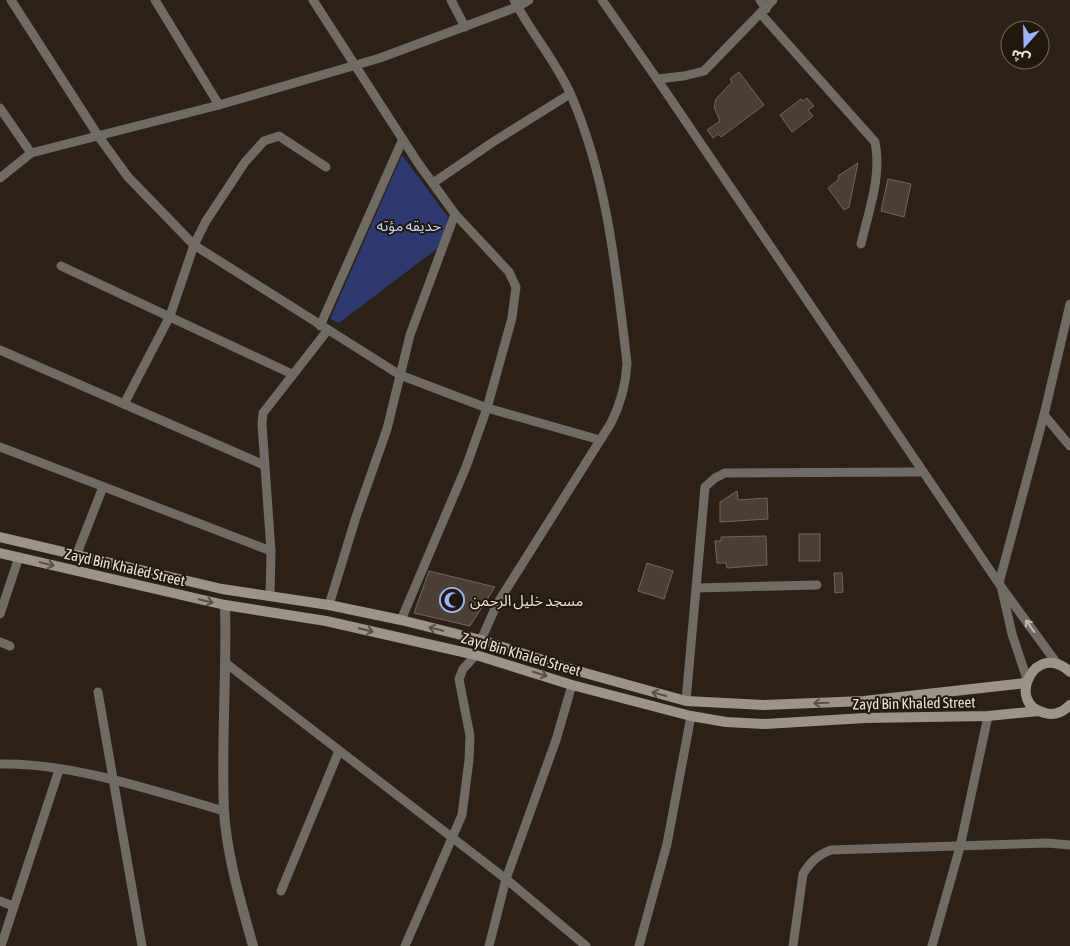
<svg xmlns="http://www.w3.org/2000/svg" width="1070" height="946" viewBox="0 0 1070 946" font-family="'Asap Condensed','Noto Sans Arabic',sans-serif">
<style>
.green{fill:#2e3a6f}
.building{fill:#4b4034;stroke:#73675a}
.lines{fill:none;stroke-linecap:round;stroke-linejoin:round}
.minor{stroke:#706b65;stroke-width:9}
.tertiary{stroke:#706b65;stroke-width:10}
.secondary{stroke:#9c938a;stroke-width:10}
.oneway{stroke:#584f45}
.oneway2{stroke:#bfb9b2}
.labels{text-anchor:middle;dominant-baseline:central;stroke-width:4;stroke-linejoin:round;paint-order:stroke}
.park-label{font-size:15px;fill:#c5d2fb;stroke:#21180d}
.street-label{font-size:15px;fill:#eae3db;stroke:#21180d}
.poi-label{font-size:15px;fill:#eae3db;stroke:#21180d;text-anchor:start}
</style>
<rect width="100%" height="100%" fill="#2b2116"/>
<polygon class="green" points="402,155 448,217 447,225 439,247 339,323 330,319"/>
<g class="building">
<polygon points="739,72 764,105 721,137 718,134 713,138 707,130 720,121 714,107 716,99 732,82 730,79"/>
<polygon points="807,98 814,106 808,110 813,116 792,132 780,115 801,99 803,101"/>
<polygon points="858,163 849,207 844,210 828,188 839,179 838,176"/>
<polygon points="888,179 911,184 904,217 881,211"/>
<polygon points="737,491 738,500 767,498 768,519 720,522 720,502"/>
<rect x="799" y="534" width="21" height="27"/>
<polygon points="766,536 767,565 727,568 726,563 717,563 715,541 721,541 721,537"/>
<polygon points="647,563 673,571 664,599 638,591"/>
<polygon points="429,571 495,587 470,626 414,613"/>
<polygon points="834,573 842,573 843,592 835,593"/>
</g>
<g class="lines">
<g class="minor">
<polyline points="11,0 99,137 128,177 194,245 400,375 487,408 600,440"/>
<polyline points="155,0 219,105"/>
<polyline points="313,0 418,163 455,214 509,272 516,287 512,318 487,408 466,467 401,620"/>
<polyline points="451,0 465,27"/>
<polyline points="602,0 657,79 684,76 704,71 773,0"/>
<polyline points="760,0 766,9"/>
<path d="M761 14 875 142C882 175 869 210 861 244"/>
<polyline points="657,79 1002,588 1058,665"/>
<polyline points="0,108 31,153"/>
<polyline points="0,178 31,153 219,105 380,58 517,7 529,0"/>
<polyline points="433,183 493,142 570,94"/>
<polyline points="61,266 292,374"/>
<polyline points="320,326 402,141"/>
<polyline points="0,350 264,465"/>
<polyline points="124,404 170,316 194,245 206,221 245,162 264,141 279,136 326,167"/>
<polyline points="1044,415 1070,446"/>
<polyline points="0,447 271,551"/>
<polyline points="76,556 103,487"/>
<polyline points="999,583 1044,415 1070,304"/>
<polyline points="697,588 817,585"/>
<polyline points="1002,590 1012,634 1027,679"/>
<polyline points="270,596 271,551 262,424 263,413 327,331"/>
<polyline points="329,605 356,517 387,429 410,335 455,214"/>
<polyline points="0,614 19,557"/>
<path d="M481 640 497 604 611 423C621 403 626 385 627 363 616 271 608 181 571 95 556 61 531 33 514 0"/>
<polyline points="0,642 10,646"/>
<polyline points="227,664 506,879 586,946"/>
<polyline points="98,692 142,946"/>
<polyline points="686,701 705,487 715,478 725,473 923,472"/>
<path d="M0 764C70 762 157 792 224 811"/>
<polyline points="281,891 339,751"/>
<polyline points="0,901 13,906"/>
<polyline points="1,946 59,770"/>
<polyline points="405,946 462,815 469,760 470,736 459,679 463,669 476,655"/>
<polyline points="489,946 506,879 556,740 572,685"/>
<polyline points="639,946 667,844 691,716"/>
<path d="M793 946 803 874C811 861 818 855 831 850L1047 843 1070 845"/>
<polyline points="932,946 960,847 988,716"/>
</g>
<path class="tertiary" d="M225 605C227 674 221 743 224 811 227 857 241 903 253 946"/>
<g class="secondary">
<polyline points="0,537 222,589 329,605 401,620 481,640 567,668 686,701 764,705 864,701 1026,683"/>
<polyline points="0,553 225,605 326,621 476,655 572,685 691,716 726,722 765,724 865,718 988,716 1039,711"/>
<path d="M1070 672C1036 639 1004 704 1045 713 1055 716 1063 712 1070 705"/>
</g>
</g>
<defs><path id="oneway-shaft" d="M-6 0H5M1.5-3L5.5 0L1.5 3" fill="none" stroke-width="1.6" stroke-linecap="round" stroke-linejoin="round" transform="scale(1.25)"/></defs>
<g class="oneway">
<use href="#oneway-shaft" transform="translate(47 564) rotate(13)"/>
<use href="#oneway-shaft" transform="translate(206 601) rotate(13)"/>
<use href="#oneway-shaft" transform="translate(436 629) rotate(-166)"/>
<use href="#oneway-shaft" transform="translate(366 630) rotate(13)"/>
<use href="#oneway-shaft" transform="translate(540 674) rotate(17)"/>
<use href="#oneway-shaft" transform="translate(659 694) rotate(-165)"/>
<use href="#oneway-shaft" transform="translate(821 703) rotate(178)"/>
</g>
<use class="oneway2" href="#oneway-shaft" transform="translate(1030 626) rotate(-126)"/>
<defs>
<symbol id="mosque-ring" viewBox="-11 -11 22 22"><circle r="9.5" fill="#21180d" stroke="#9fb3fd" stroke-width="1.5"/><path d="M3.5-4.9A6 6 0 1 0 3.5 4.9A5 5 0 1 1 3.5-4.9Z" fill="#9fb3fd"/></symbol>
</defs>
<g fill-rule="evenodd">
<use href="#mosque-ring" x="438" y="586" width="28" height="28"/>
</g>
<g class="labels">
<g class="park-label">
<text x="409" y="225">حديقه مؤته</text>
</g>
<g class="street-label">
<text transform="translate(125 567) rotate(13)">Zayd Bin Khaled Street</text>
<text transform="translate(521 654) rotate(16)">Zayd Bin Khaled Street</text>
<text transform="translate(914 703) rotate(-1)">Zayd Bin Khaled Street</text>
</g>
<g class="poi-label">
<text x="470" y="600">مسجد خليل الرحمن</text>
</g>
</g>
<g transform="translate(1025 45) rotate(200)"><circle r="24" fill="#21180d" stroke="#71695f"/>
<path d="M0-4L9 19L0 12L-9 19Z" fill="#9fb3fd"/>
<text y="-8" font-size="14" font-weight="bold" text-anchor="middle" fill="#eae3db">ش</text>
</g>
</svg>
